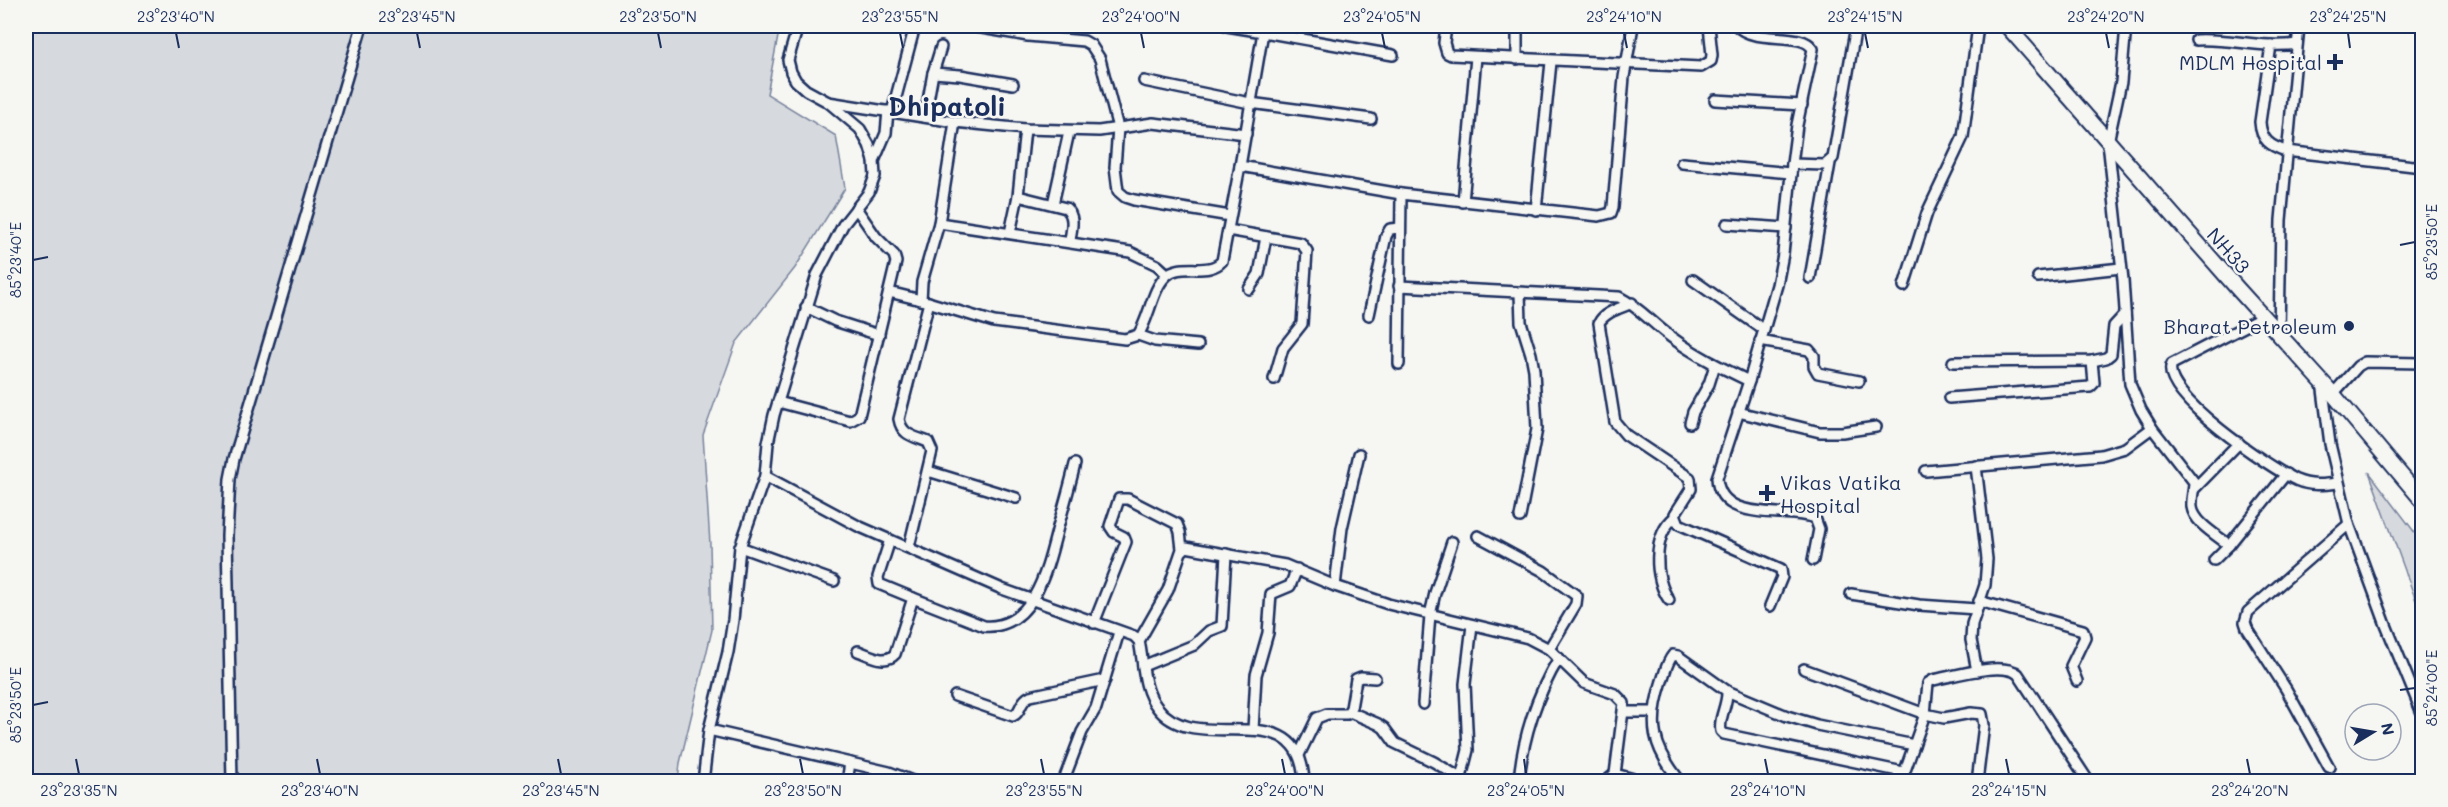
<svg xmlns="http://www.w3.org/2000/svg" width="2448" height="807" viewBox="0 0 2448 807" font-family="Mali,sans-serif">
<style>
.green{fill:#d6d9dd;stroke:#78849e;stroke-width:1.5}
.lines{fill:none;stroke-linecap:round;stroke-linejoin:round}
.minor-casing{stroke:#1b2f5e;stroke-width:14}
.secondary-casing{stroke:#1b2f5e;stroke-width:18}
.minor{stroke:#f6f6f2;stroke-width:9}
.secondary{stroke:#f6f6f2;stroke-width:14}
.ticks{fill:none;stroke:#1b2f5e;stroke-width:2}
.poi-dot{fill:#1b2f5e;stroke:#f6f6f2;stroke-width:2}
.labels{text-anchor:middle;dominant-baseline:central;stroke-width:5;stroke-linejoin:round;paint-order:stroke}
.poi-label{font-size:20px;fill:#1b2f5e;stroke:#f6f6f2;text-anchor:end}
.street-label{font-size:20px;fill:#1b2f5e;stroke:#f6f6f2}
.district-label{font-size:26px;font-weight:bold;fill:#1b2f5e;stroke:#f6f6f2}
.neatline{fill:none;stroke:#1b2f5e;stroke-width:2}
.ticks-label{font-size:15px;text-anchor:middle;fill:#1b2f5e}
</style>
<rect width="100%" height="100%" fill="#f6f6f2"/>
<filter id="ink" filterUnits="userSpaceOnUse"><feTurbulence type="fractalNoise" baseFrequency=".0167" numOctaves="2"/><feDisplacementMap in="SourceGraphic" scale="12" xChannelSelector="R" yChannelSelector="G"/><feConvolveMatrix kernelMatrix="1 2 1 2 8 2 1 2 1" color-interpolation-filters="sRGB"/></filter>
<g filter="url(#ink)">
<g class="green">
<polygon points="26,26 780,26 767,94 836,136 845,188 795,268 736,343 703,435 710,544 712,630 680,763 678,781 26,781"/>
<polygon points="2369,472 2422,542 2422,617"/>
</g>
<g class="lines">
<defs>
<g id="minor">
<polyline points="798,26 788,60 791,72 796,81 806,90 828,102 955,122 1025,129 1099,131 1153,123 1246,134"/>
<polyline points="970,26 1028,36 1084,41 1091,45 1100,59 1118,128 1115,167 1118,191 1125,197 1134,200 1230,216"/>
<polyline points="1227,26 1263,32 1240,166 1401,194 1599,216 1611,213 1613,207 1624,77 1633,26"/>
<polyline points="1446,26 1444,43 1447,53 1451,55 1701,67 1711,61 1712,55 1709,26"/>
<polyline points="1517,26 1517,59"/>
<path d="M1737 26C1755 45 1802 30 1813 49L1797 125 1792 164"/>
<path d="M2126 26 2121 82 2108 142 2123 280 2130 384 2141 410 2152 428 2194 482C2194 491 2191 499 2192 507 2194 523 2218 536 2229 545"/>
<polyline points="1264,28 1263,32 1393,55"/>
<path d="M2196 40C2230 38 2264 49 2297 44"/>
<path d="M2271 45 2260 122C2261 140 2270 146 2286 151L2422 167"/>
<polyline points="933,73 960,75 1013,84"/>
<polyline points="1144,81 1250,103 1371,119"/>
<polyline points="1715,100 1802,105"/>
<polyline points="892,112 915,26"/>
<polyline points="925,117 933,73 941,47"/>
<path d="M955 122 939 223 922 282 921 300 994 322 1125 339 1138 335C1149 319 1152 289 1166 276 1180 261 1208 277 1222 261L1240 166"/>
<polyline points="874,161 886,133 888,111"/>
<polyline points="1682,163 1791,173"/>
<path d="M1018 196 1066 208C1076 217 1071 230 1070 241"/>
<polyline points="1463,202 1476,57"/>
<polyline points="1053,204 1069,132"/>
<polyline points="1536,210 1551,62"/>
<polyline points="939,223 1130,252 1157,265 1167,274"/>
<polyline points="1727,224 1786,228"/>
<polyline points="1228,230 1301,243 1307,251 1302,324 1283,348 1274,379"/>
<polyline points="1010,233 1018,196 1025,129"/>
<polyline points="2038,277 2121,268"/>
<polyline points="1810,278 1830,163"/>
<polyline points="1693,280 1764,330"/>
<path d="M1399 286 1619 297C1639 307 1653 324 1671 337 1695 355 1722 368 1749 381"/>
<polyline points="1904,286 1927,213 1963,137 1978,26"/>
<polyline points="1249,289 1259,274 1266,237"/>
<polyline points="889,292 921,300"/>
<polyline points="1520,294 1521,322 1531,354 1534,370 1537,429 1520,517"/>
<path d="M1632 303C1621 308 1604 312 1599 323L1615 422 1626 435 1690 478 1691 489 1675 514 1679 524 1781 569 1782 577 1770 606"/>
<polyline points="806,307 835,321 879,335"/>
<polyline points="1369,315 1386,236 1390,229 1400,228"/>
<path d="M2263 317 2172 364C2157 393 2272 469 2296 480 2310 486 2323 485 2337 483"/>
<polyline points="2279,334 2281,220 2299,26"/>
<polyline points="1138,335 1155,341 1198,345"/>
<polyline points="1760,341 1809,350 1814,356 1814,366 1818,373 1859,381"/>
<polyline points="1953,362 2092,361 2106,358 2111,354 2114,326 2125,314"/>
<polyline points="1399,364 1401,194"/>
<polyline points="2322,382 2330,444 2349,524 2386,625 2422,713"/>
<polyline points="2333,394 2358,366 2365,362 2422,363"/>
<polyline points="1949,398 2090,387 2094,383 2092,361"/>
<polyline points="778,402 850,421 859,416 896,262 894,255 876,237 856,208"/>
<polyline points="1738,412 1820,432 1842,432 1876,427"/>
<polyline points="1690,423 1693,412 1709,384 1715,365"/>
<polyline points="1976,466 1987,559 1985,585 1972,624 1971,640 1977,671"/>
<polyline points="928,471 1016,498"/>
<polyline points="1926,471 2101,455 2125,448 2152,428"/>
<path d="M765 476 858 526 1002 589 1134 636 1139 641C1144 663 1142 688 1157 707 1196 760 1300 690 1304 782"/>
<polyline points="2194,489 2239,443"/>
<polyline points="1478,536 1543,571 1577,596 1576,604 1549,649"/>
<polyline points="740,547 834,581"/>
<path d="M909 547 932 451 928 442C914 436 902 436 899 419L929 302"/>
<path d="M1813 560 1819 529 1815 518C1784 507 1720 524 1717 478L1749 381 1777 285 1783 254 1792 164 1825 165 1833 158 1856 26"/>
<polyline points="2214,560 2229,545 2286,474"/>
<polyline points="1335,586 1342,528 1359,454"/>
<polyline points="1851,594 1919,605 1976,609"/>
<path d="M913 598 984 626C1035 630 1048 565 1058 527 1064 506 1070 485 1075 464"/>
<path d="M1669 600C1654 579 1652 535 1675 517"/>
<polyline points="1979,601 2083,630 2085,637 2071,666 2077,681"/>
<polyline points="1094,623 1126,542 1124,537 1114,532 1110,526 1119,499 1128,499 1177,524 1180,532 1182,549"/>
<polyline points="1139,641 1168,590 1181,552 1186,547 1285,565 1335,586 1388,604 1528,638 1549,649 1584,683 1615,694 1624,703 1615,774"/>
<path d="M858 651C870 655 885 665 895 654L913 598 879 584 878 577 890 540"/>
<polyline points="1143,666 1194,645 1209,631 1222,626 1226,554"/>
<polyline points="1804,669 1925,714 1944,718 1971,713 1982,714 1984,725 1977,782"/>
<polyline points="1727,691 1787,716 1817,725 1914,745"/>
<path d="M955 696 1013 716C1022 712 1019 701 1030 696L1105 680"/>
<polyline points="1423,704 1430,615 1435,593 1452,542"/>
<polyline points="1350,712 1378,724 1384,728 1395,743 1434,762 1467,782"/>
<polyline points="1625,712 1654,712"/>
<polyline points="709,730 889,772 915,782"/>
<polyline points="1253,730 1256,675 1268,633 1271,594 1290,586 1297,569"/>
<polyline points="1299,755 1317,718 1327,714 1347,714 1351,708 1356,679 1361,677 1375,678"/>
<polyline points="2329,767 2286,689 2247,628 2245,622 2248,612 2349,524"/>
<polyline points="1461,778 1468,750 1465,684 1472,625"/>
<polyline points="232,782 227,536 230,479 234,459 362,26"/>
<polyline points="703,782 709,730 728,652 733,620 740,547 765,476 768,443 774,415 817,275 843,225 869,192 875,176 874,161 869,145 860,129 828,102"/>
<polyline points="847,782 850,763"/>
<polyline points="1063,782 1082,732 1096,708 1119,632"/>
<path d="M1519 782C1522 739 1537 694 1559 658"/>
<polyline points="1605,782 1615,774 1645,782"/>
<path d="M1681 782C1652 747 1648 723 1662 681 1665 672 1667 662 1673 655L1678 656 1727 691C1728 705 1718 718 1721 731L1724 734 1903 772"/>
<path d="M1901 782 1925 714 1928 683 1933 680C1954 676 2002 661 2018 674L2089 782"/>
</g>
<polyline id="secondary" points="2007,26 2237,288 2333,394 2422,500"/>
</defs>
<use href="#minor" class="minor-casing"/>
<use href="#secondary" class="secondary-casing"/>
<use href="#minor" class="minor"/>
<use href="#secondary" class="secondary"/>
</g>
</g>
<path class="ticks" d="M176 33 179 48M417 33 420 48M658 33 661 48M900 33 903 48M1141 33 1144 48M1382 33 1385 48M1624 33 1627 48M1865 33 1868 48M2106 33 2109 48M2348 33 2350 48M2400 245 2415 242M33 260 48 257M2400 690 2415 688M33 705 48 702M76 759 79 774M317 759 320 774M558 759 561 774M800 759 803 774M1041 759 1044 774M1282 759 1285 774M1524 759 1526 774M1765 759 1768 774M2006 759 2009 774M2247 759 2250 774"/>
<g class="poi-dot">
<path d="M2332 53h6v6h6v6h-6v6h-6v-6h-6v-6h6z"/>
<circle cx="2349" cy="326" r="6"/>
<path d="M1764 484h6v6h6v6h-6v6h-6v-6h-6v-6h6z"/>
</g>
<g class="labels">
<g class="poi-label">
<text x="2322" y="62">MDLM Hospital</text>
<text x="2337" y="326">Bharat Petroleum</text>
<text x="1780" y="482" text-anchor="start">Vikas Vatika<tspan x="1780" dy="23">Hospital</tspan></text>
</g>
<g class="street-label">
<text transform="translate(2229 250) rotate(48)">NH33</text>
</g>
<g class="district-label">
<text x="947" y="106">Dhipatoli</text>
</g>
</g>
<rect width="2448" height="807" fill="none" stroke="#f6f6f2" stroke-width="66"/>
<g transform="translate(2373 732) rotate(79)"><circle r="28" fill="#f6f6f2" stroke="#9ea6b7" stroke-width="1.5"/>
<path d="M0-4.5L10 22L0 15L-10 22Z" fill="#1b2f5e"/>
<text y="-9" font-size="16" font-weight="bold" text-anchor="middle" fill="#1b2f5e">N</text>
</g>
<rect x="33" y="33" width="2382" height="741" class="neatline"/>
<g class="ticks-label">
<text x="176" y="22">23°23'40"N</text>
<text x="417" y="22">23°23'45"N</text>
<text x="658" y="22">23°23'50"N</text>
<text x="900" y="22">23°23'55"N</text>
<text x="1141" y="22">23°24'00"N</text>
<text x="1382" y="22">23°24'05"N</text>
<text x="1624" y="22">23°24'10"N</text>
<text x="1865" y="22">23°24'15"N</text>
<text x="2106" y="22">23°24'20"N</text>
<text x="2348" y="22">23°24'25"N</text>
<text transform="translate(2432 242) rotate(-90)" y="5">85°23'50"E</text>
<text transform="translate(16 260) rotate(-90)" y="5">85°23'40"E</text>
<text transform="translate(2432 688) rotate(-90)" y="5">85°24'00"E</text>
<text transform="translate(16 705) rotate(-90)" y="5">85°23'50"E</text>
<text x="79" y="796">23°23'35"N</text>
<text x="320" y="796">23°23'40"N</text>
<text x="561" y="796">23°23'45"N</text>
<text x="803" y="796">23°23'50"N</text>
<text x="1044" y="796">23°23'55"N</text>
<text x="1285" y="796">23°24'00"N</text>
<text x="1526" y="796">23°24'05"N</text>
<text x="1768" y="796">23°24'10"N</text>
<text x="2009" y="796">23°24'15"N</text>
<text x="2250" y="796">23°24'20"N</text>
</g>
</svg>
